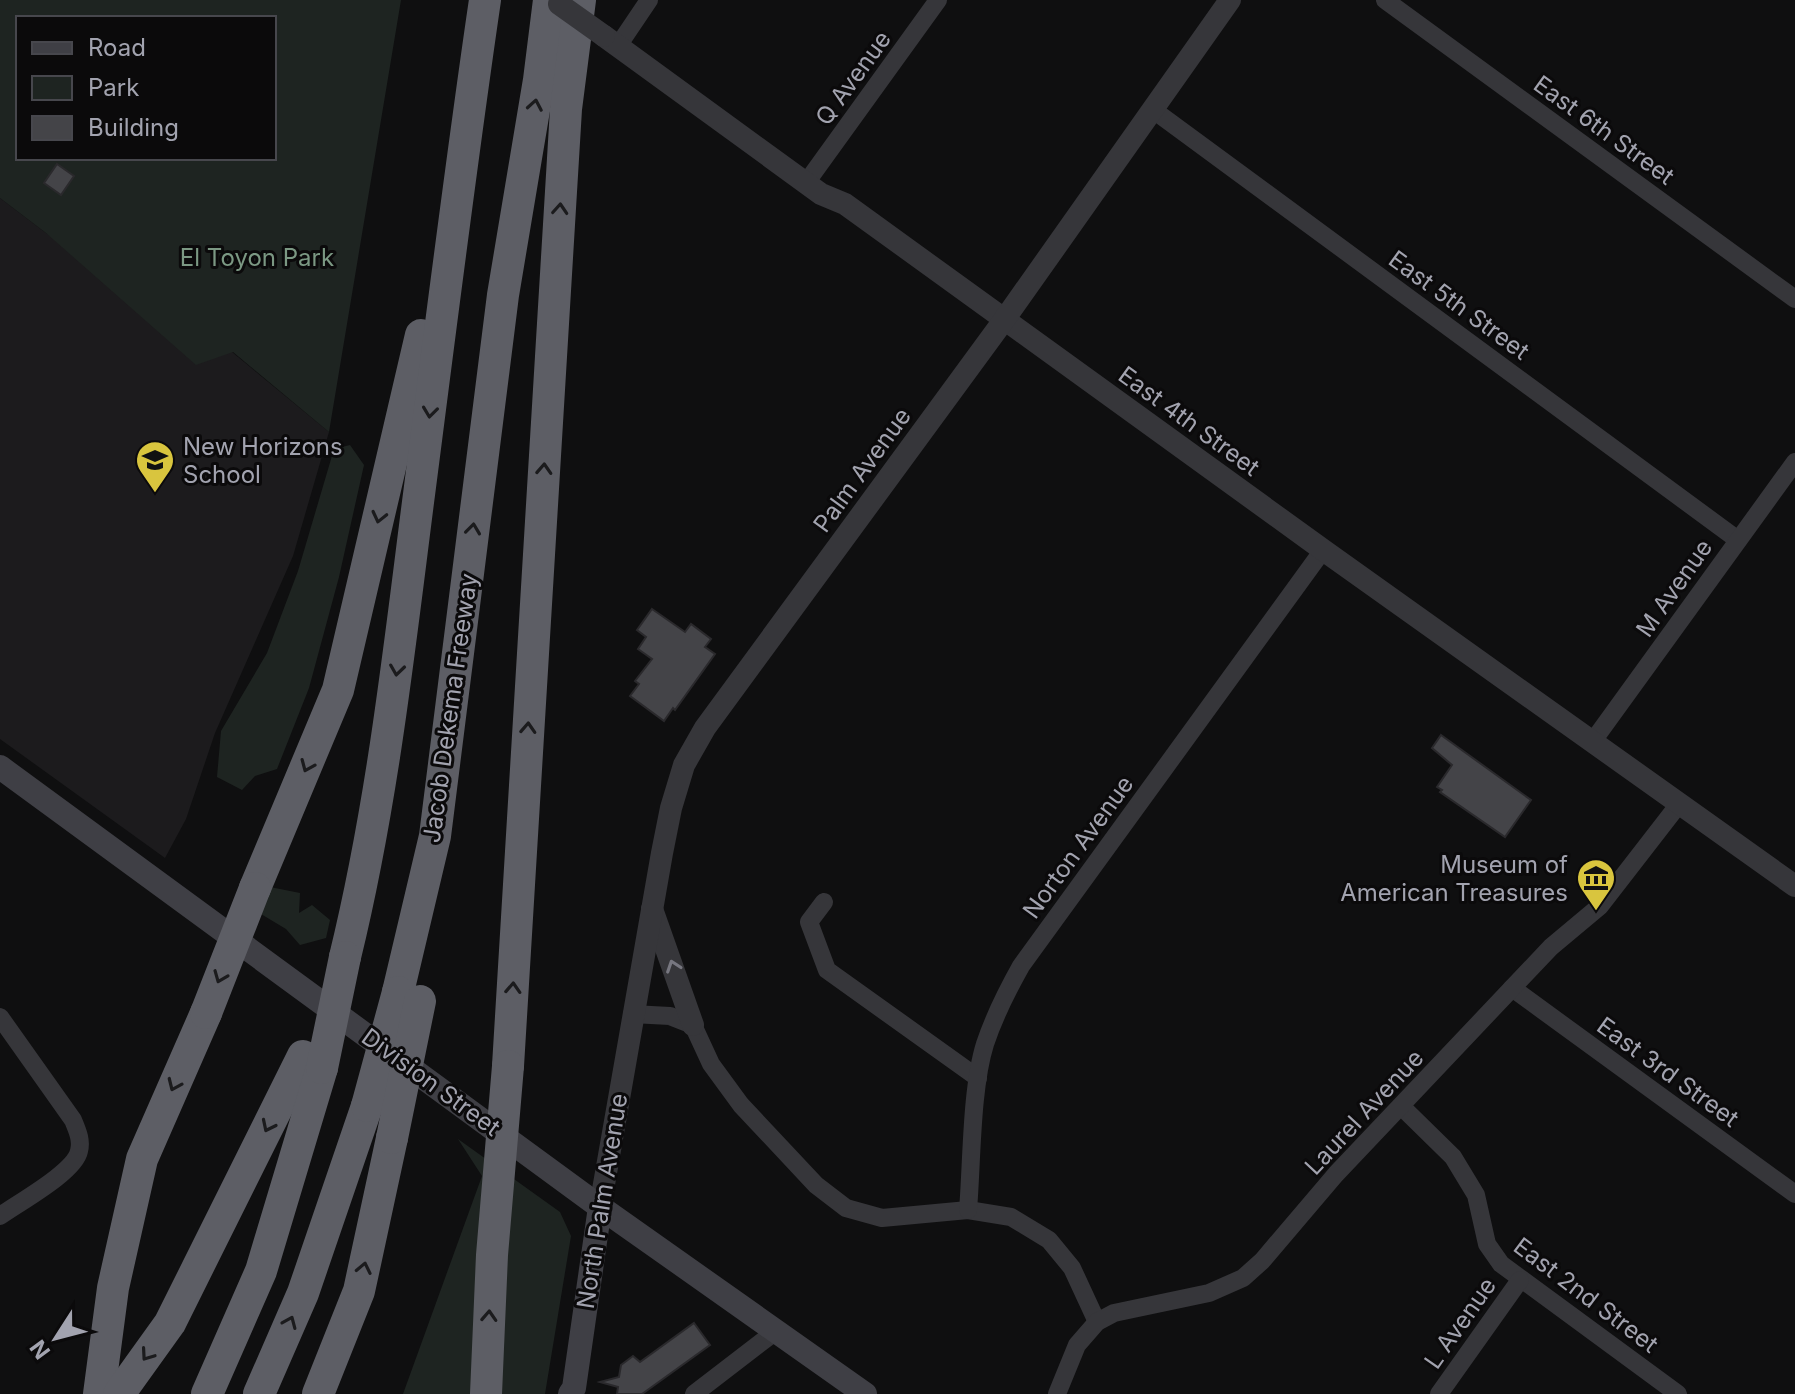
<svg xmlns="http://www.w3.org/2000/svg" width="1795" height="1394" viewBox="0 0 1795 1394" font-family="Inter,sans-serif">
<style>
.built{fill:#1c1b1d}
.green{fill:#1e2421;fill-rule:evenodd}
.building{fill:#444448;stroke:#2a292c;stroke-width:2}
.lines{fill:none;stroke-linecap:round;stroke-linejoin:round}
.minor{stroke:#36363a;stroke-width:18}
.tertiary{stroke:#36363a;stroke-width:22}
.secondary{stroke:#3f3f45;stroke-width:24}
.motorway{stroke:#5d5e65;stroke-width:32}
.tertiary-bridge{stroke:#36363a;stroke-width:22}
.motorway-bridge{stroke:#5d5e65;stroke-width:32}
.oneway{stroke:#1b1b1d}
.oneway2{stroke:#777780}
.labels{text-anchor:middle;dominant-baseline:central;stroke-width:6;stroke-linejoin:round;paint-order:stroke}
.street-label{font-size:24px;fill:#a2a3af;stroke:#0b0a0b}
.park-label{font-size:24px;fill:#7b9883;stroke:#0b0a0b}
.poi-label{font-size:24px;fill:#a2a3af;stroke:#0b0a0b;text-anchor:start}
</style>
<rect width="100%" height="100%" fill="#0f0f10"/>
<polygon class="built" points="0,198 46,233 232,352 329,432 293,556 215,733 186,819 165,858 0,739"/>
<g class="green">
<path d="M0 0H401L329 432 233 352 196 365 46 233 0 198ZM18 18H274V158H18Z"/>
<polygon points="350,445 364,465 339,577 309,688 277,769 255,776 242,790 217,777 221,731 267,653 298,571 334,449"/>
<polygon points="270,887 300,893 299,913 312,905 330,920 326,938 300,945 286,929 261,914"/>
<polygon points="458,1139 560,1212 571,1236 545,1394 403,1394 482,1176"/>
</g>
<g class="building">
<polygon points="57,164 74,176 61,195 44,183"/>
<polygon points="652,609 685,632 691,624 711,639 705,647 715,654 675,710 673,708 664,721 630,696 639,684 635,681 652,659 638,649 646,637 637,630"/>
<polygon points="1441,735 1531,800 1505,837 1440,792 1442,790 1437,787 1452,765 1432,748"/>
<polygon points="694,1323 710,1345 642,1394 617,1394 618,1387 600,1382 619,1377 621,1365 633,1356 640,1362"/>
</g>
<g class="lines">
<g class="minor">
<polyline points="1385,0 1795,299"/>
<polyline points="618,46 649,0"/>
<polyline points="1152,109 1738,540"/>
<polyline points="806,183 938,0"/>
<polyline points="1593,741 1795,462"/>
<polyline points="824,902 809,922 827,970 978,1078"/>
<polyline points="1512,988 1795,1194"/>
<polyline points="632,1014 670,1016 693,1025 711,1064 741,1105 816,1185 846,1208 882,1218 968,1210 1011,1217 1049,1240 1072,1268 1097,1322"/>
<path d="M0 1017 73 1120C77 1130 82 1140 79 1151 75 1172 18 1203 0 1216"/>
<polyline points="1402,1107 1453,1157 1476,1195 1487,1244 1501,1264 1678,1394"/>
<path d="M968 1210C972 1162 971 1089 985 1044 994 1017 1007 991 1021 966L1323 550"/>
<polyline points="694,1394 776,1331"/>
<polyline points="1057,1394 1077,1345 1097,1322 1114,1313 1209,1293 1243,1278 1262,1261 1336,1174 1551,947 1600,906 1679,804"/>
<polyline points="1439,1394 1520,1280"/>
</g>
<g class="tertiary">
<polyline points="604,36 821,194 845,204 1326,552 1795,886"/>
<polyline points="652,909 693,1025"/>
<polyline points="600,1207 662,853 671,808 684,765 705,728 1004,320 1230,0"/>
</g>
<g class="secondary">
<polyline points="0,767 600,1207 865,1394"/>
<polyline points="570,1394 574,1388 600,1207"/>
</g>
<g class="motorway">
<polyline points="255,888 338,690 421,335"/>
<path d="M345 957C381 810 398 660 417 510 439 340 460 170 485 0"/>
<polyline points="398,992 435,836 503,295 539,80 549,0"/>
<polyline points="508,1066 566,109 580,0"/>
<polyline points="99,1394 113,1288 142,1159 206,1013"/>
<polyline points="119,1394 170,1323 303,1056"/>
<polyline points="207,1394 261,1271 322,1068"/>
<polyline points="259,1394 303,1293 367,1106"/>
<polyline points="318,1394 359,1291 392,1138"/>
</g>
<polyline class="tertiary-bridge" points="559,4 604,36"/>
<g class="motorway-bridge">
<polyline points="206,1013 255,888"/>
<polyline points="322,1068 345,957"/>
<polyline points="367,1106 398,992"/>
<polyline points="392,1138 420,1001"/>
<polyline points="486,1394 492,1255 508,1066"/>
</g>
</g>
<defs><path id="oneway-chevron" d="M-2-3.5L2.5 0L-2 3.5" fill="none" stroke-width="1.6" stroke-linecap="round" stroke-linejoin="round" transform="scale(2)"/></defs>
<g class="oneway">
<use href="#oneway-chevron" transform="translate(535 105) rotate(-80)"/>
<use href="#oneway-chevron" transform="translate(560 209) rotate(-86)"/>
<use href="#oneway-chevron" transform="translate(430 412) rotate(97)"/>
<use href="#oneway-chevron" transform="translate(544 469) rotate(-87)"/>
<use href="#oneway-chevron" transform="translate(379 517) rotate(103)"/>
<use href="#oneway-chevron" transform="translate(473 529) rotate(-83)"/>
<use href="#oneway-chevron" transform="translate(397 670) rotate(98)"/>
<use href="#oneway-chevron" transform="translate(528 728) rotate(-87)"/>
<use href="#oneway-chevron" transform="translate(307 766) rotate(113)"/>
<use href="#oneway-chevron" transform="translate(220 977) rotate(112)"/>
<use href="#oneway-chevron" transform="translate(513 988) rotate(-87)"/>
<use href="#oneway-chevron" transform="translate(174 1085) rotate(114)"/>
<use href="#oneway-chevron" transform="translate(268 1126) rotate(116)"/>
<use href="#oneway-chevron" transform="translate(364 1268) rotate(-78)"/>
<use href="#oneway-chevron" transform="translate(489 1316) rotate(-87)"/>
<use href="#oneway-chevron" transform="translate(290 1322) rotate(-67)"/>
<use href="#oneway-chevron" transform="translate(147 1355) rotate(125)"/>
</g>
<use class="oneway2" href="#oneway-chevron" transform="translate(673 966) rotate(-109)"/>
<defs>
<symbol id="school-pin" viewBox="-11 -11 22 30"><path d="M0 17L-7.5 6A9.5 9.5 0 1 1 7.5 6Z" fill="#d9c53e" stroke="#0b0a0b"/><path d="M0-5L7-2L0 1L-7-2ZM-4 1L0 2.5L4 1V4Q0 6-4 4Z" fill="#111"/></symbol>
<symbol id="museum-pin" viewBox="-11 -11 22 30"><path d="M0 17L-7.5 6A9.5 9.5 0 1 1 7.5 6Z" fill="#d9c53e" stroke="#0b0a0b"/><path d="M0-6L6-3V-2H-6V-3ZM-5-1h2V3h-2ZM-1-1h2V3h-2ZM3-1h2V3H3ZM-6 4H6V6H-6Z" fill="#111"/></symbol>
</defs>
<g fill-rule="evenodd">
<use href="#school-pin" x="133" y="438" width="44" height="60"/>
<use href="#museum-pin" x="1574" y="856" width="44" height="60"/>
</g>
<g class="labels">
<g class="street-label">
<text transform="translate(853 78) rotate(-54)">Q Avenue</text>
<text transform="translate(1604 130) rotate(36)">East 6th Street</text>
<text transform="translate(1459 305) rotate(36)">East 5th Street</text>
<text transform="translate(1189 421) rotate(36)">East 4th Street</text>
<text transform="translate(862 470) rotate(-54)">Palm Avenue</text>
<text transform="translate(1674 588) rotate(-55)">M Avenue</text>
<text transform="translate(450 708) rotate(-82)">Jacob Dekema Freeway</text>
<text transform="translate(1078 847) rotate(-54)">Norton Avenue</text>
<text transform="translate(1668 1072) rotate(36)">East 3rd Street</text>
<text transform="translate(431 1082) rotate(36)">Division Street</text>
<text transform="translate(1364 1112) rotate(-47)">Laurel Avenue</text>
<text transform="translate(602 1201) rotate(-81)">North Palm Avenue</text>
<text transform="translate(1586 1295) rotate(37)">East 2nd Street</text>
<text transform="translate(1460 1323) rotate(-55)">L Avenue</text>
</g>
<g class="park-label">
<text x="257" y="257">El Toyon Park</text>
</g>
<g class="poi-label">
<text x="183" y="446">New Horizons<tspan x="183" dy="28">School</tspan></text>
<text x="1568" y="864" text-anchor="end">Museum of<tspan x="1568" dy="28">American Treasures</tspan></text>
</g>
</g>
<rect x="16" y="16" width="260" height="144" fill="#0b0a0b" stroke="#47474d" stroke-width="2"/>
<rect x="32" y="42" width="40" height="12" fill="#3f3f45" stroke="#47474d" stroke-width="2"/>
<text x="88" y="56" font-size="24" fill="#a2a3af">Road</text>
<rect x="32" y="76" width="40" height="24" fill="#1e2421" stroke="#47474d" stroke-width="2"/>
<text x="88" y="96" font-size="24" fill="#a2a3af">Park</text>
<rect x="32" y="116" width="40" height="24" fill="#444448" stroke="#47474d" stroke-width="2"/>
<text x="88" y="136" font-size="24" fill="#a2a3af">Building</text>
<g transform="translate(56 1338) rotate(234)" stroke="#0b0a0b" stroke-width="6" paint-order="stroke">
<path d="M0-6L14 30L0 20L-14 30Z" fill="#a2a3af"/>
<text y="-12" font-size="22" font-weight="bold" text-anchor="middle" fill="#a2a3af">N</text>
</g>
</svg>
